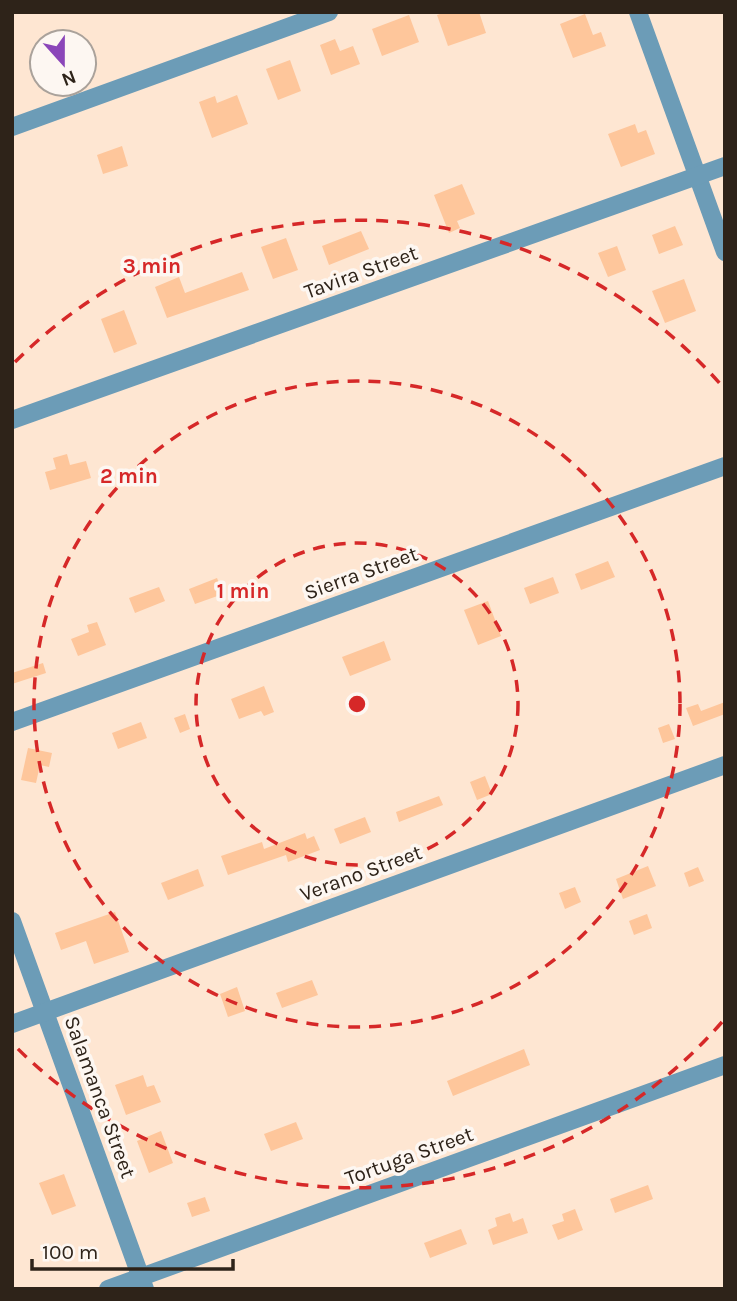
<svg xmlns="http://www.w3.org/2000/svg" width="737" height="1301" viewBox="0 0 737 1301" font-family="Karla,sans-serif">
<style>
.building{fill:#fec69b}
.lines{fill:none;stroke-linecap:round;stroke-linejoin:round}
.minor{stroke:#6c9cb7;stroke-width:18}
.ring{fill:none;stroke:#d62828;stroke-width:3.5;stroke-dasharray:12 9}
.labels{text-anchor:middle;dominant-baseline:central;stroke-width:7;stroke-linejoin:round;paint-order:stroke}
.street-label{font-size:21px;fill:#2e2319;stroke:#fdf7f2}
.centre{fill:#d62828;stroke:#fdf7f2;stroke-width:3.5}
.ring-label{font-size:21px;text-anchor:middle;font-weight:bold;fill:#d62828;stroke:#fdf7f2;stroke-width:7;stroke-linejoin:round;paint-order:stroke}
</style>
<rect width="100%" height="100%" fill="#fee6d2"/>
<g class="building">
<polygon points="446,12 479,12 486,33 448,46 437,15"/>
<polygon points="585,14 593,35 601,32 606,46 573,58 560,24"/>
<polygon points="409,15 419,42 382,56 372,29"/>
<polygon points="335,39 340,51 353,46 360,64 331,75 320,45"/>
<polygon points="290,60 301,91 278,100 266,69"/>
<polygon points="237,95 248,124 212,138 199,102 215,96 217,103"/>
<polygon points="635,124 638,133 646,130 655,154 621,167 608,134"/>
<polygon points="122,146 128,166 103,174 97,155"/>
<polygon points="462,184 475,214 457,221 460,228 449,233 434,195"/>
<polygon points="675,226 683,245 659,254 652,235"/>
<polygon points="361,231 369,249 329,265 322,246"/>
<polygon points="286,238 298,270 273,279 261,247"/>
<polygon points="617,246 626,270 608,277 598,253"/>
<polygon points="242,272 249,290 167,318 155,287 179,277 185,293"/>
<polygon points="684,279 696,311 665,323 652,291"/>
<polygon points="124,310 137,344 114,353 101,319"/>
<polygon points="67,454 70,465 86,461 91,478 50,490 45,472 56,469 53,458"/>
<polygon points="608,561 615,577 581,590 575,574"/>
<polygon points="553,577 559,593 530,604 524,588"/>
<polygon points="217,578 223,594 195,604 189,589"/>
<polygon points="159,587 165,601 135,613 129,598"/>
<polygon points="488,601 501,636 478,645 464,610"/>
<polygon points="97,622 106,645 78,656 71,639 89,632 87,625"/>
<polygon points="384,641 391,660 350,676 342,657"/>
<polygon points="43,663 46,673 12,684 12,673"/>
<polygon points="264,686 274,712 264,716 261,711 239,719 231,699"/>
<polygon points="725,702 725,714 693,726 686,708 698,704 701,711"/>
<polygon points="185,714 190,729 180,733 174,718"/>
<polygon points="141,722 147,738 118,749 112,733"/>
<polygon points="669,724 675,739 663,743 658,728"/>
<polygon points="28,748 52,753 49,767 40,765 36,783 21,780"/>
<polygon points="485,776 492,794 477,800 470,782"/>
<polygon points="439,796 443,805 399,822 396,812"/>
<polygon points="365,817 371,832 340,844 334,829"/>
<polygon points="305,833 307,839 314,836 320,850 288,862 286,855 228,875 221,856 262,842 264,849"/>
<polygon points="648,866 656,886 623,899 616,879"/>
<polygon points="698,867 704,881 689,887 684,873"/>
<polygon points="198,869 204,886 168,900 161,883"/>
<polygon points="575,887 581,902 565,909 559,893"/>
<polygon points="115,912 129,952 94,964 86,941 61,950 55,933"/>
<polygon points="647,914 652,928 634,935 629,921"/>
<polygon points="312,980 318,995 282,1008 276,993"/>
<polygon points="237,987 245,1011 228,1017 220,994"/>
<polygon points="524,1049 530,1065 453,1096 447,1081"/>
<polygon points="143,1075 147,1087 154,1085 161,1102 126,1115 115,1085"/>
<polygon points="296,1122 303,1139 271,1151 264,1134"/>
<polygon points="161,1131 173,1163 149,1173 137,1141"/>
<polygon points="64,1174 76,1206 52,1215 39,1183"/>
<polygon points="648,1185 653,1199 615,1213 610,1199"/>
<polygon points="205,1197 210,1211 192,1217 187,1203"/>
<polygon points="575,1209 583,1230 558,1240 552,1225 564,1221 562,1214"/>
<polygon points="510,1213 513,1222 523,1218 528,1233 493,1245 488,1230 497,1226 495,1218"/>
<polygon points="461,1229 467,1244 430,1258 424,1243"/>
</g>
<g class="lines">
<g class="minor">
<polyline points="638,12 725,252"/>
<polyline points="12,127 329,12"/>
<polyline points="12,420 725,166"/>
<polyline points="12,722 725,466"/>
<polyline points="12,921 145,1289"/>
<polyline points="12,1024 725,765"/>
<polyline points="108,1289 725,1065"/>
</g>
</g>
<g class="ring">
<circle cx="357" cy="704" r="161"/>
<circle cx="357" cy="704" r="323"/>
<path d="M722 1022A484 484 0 0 1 15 1046M15 362A484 484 0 0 1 722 386"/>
</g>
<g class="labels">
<g class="street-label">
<text transform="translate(361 272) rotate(-20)">Tavira Street</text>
<text transform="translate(361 573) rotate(-20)">Sierra Street</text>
<text transform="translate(361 873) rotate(-20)">Verano Street</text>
<text transform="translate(100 1097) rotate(70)">Salamanca Street</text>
<text transform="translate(409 1156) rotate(-20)">Tortuga Street</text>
</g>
</g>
<circle cx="357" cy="704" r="10" class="centre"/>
<g class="ring-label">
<text x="152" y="273">3 min</text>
<text x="129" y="483">2 min</text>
<text x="243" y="598">1 min</text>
</g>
<rect width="737" height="1301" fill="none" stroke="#2e2319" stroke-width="28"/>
<g transform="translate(63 63) rotate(159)"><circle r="33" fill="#fdf7f2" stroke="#aaa29b" stroke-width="2"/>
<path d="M0-5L12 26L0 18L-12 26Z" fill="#8b46b9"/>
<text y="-10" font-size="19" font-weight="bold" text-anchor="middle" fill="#2e2319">N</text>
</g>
<path d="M32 1259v10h201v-10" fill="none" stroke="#2e2319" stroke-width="3.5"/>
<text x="42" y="1259" font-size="21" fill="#2e2319" stroke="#fdf7f2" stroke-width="5" paint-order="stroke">100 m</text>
</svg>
